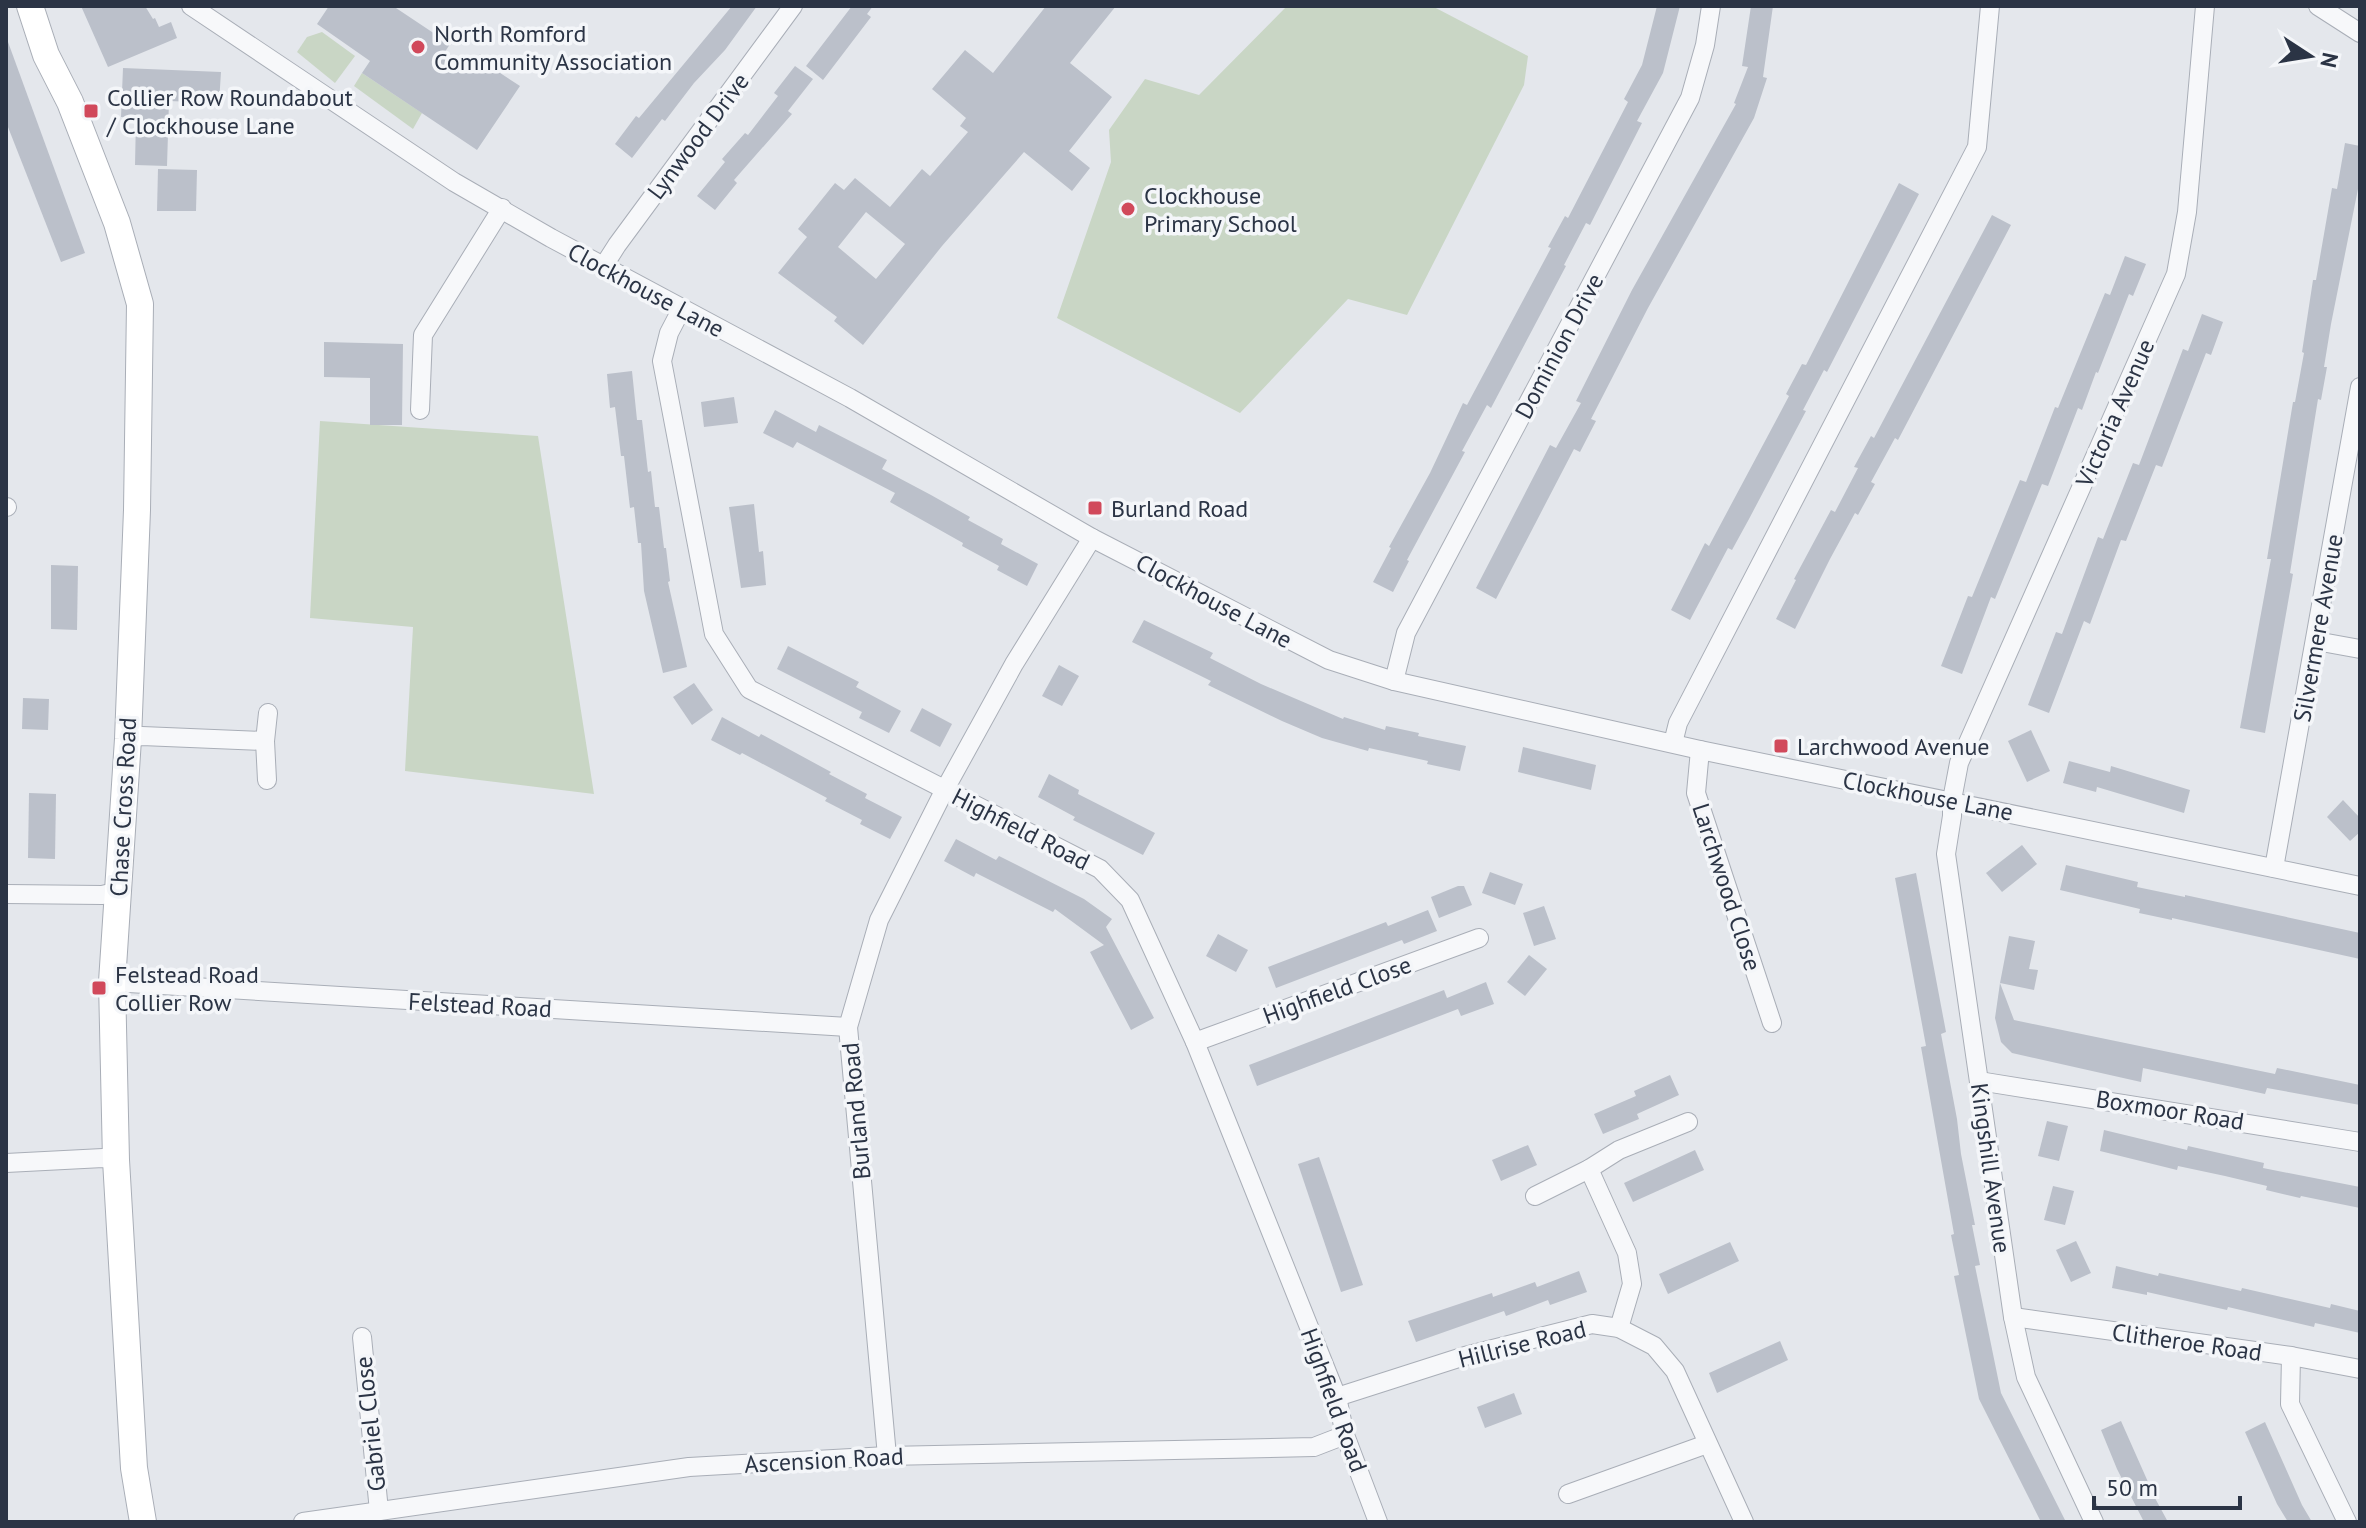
<svg xmlns="http://www.w3.org/2000/svg" width="2366" height="1528" viewBox="0 0 2366 1528" font-family="'PT Sans',sans-serif">
<style>
.green{fill:#c9d6c5}
.building{fill:#bbc0ca;fill-rule:evenodd}
.lines{fill:none;stroke-linecap:round;stroke-linejoin:round}
.minor-casing{stroke:#a9aeb7;stroke-width:20}
.secondary-casing{stroke:#a9aeb7;stroke-width:28}
.minor{stroke:#f7f8fa;stroke-width:18}
.secondary{stroke:#fff;stroke-width:26}
.poi-dot{fill:#d1495b;stroke:#f4f6f9;stroke-width:3}
.labels{text-anchor:middle;dominant-baseline:central;stroke-width:7;stroke-linejoin:round;paint-order:stroke}
.poi-label{font-size:24px;fill:#2b3445;stroke:#f4f6f9;text-anchor:start}
.street-label{font-size:24px;fill:#2b3445;stroke:#f4f6f9}
</style>
<rect width="100%" height="100%" fill="#e4e7ec"/>
<g class="green">
<polygon points="1287,6 1432,6 1528,56 1524,85 1407,315 1348,299 1240,413 1057,318 1111,162 1109,130 1145,79 1199,95"/>
<polygon points="322,32 355,56 335,83 297,52 307,37"/>
<polygon points="362,73 422,113 413,129 354,86"/>
<polygon points="320,421 538,436 594,794 405,771 413,627 310,618"/>
</g>
<g class="building">
<polygon points="81,6 145,6 153,19 155,18 159,27 171,22 177,38 108,67"/>
<polygon points="329,6 393,6 450,44 443,55 468,72 480,54 494,64 491,67 520,86 477,150 362,73 370,61 317,24"/>
<polygon points="732,6 757,6 725,50 694,83 665,121 662,119 632,158 615,144 636,116 639,118"/>
<polygon points="852,6 873,6 867,14 871,17 823,80 806,66"/>
<path d="M1046 6H1116L1070 63 1112 97 1069 151 1090 168 1072 191 1024 152 942 246 863 345 834 321 837 317 778 273 807 237 798 229 835 183 844 190 855 178 890 207 922 169 930 176 968 132 960 126 966 118 932 89 965 50 993 73ZM866 212 905 244 876 279 838 247Z"/>
<polygon points="1657,6 1680,6 1663,73 1637,121 1642,123 1590,225 1586,223 1564,265 1566,266 1491,408 1487,405 1462,451 1465,452 1407,560 1409,561 1393,592 1373,582 1391,548 1389,547 1430,473 1463,403 1467,405 1551,248 1548,247 1565,216 1568,218 1628,102 1624,99 1642,65"/>
<polygon points="1751,6 1773,6 1763,77 1767,78 1754,118 1648,308 1591,419 1596,421 1580,452 1574,449 1496,599 1476,588 1550,445 1556,448 1581,403 1576,401 1632,290 1736,104 1734,103 1748,67 1742,66"/>
<polygon points="8,42 85,253 61,262 6,122"/>
<polygon points="795,66 813,79 788,111 792,114 734,180 737,183 715,210 697,196 725,162 722,159 745,133 748,135 778,96 774,93"/>
<polygon points="123,68 221,72 219,103 169,101 167,166 135,165 136,118 121,117"/>
<polygon points="2345,143 2360,146 2360,179 2331,324 2324,367 2327,367 2321,400 2318,399 2290,573 2293,574 2265,733 2240,728 2271,559 2267,559 2293,402 2295,402 2304,353 2302,352 2313,280 2316,280 2332,188 2337,189"/>
<polygon points="158,169 197,170 196,211 157,211"/>
<polygon points="1899,183 1919,194 1827,372 1824,370 1803,410 1806,411 1749,519 1732,550 1728,548 1690,620 1671,610 1705,543 1709,546 1789,396 1786,394 1802,364 1806,365"/>
<polygon points="1992,215 2011,225 1898,440 1895,438 1871,482 1875,484 1858,515 1855,513 1830,559 1795,629 1776,619 1796,580 1794,579 1831,510 1835,512 1858,468 1854,467 1871,436 1874,438"/>
<polygon points="2125,256 2146,264 2133,296 2129,294 2098,373 2096,372 2082,410 2078,408 2048,486 2042,484 1995,599 1991,597 1962,674 1941,666 1968,596 1972,597 2020,480 2026,482 2055,407 2058,408 2105,293 2110,295"/>
<polygon points="2202,314 2223,322 2211,355 2206,353 2162,467 2156,465 2126,541 2121,540 2090,624 2084,621 2049,713 2028,705 2056,632 2062,634 2098,537 2103,539 2133,463 2139,465 2183,349 2188,351"/>
<polygon points="324,342 403,344 402,425 370,425 370,378 324,377"/>
<polygon points="632,371 637,420 642,420 648,472 651,471 655,507 659,507 664,548 666,548 670,581 668,582 687,667 663,673 644,591 641,543 638,543 634,507 630,508 624,456 621,456 615,407 610,408 607,374"/>
<polygon points="734,397 738,423 704,427 701,402"/>
<polygon points="775,410 816,432 819,425 887,460 882,469 931,495 970,517 968,520 1003,539 1001,544 1038,564 1027,586 997,570 999,566 962,546 963,543 890,502 895,493 797,442 793,448 763,433"/>
<polygon points="754,504 759,552 763,551 766,585 741,588 729,507"/>
<polygon points="51,565 78,566 77,630 51,629"/>
<polygon points="1144,620 1213,653 1210,658 1261,684 1343,719 1344,717 1385,730 1386,726 1419,733 1418,736 1466,746 1460,771 1427,764 1428,761 1369,748 1368,751 1322,738 1282,721 1208,685 1211,681 1132,642"/>
<polygon points="788,646 859,682 856,687 901,711 889,733 859,718 862,712 777,669"/>
<polygon points="1059,665 1079,676 1062,706 1042,696"/>
<polygon points="694,683 713,710 692,725 673,697"/>
<polygon points="23,698 49,699 48,730 22,729"/>
<polygon points="922,708 952,724 940,747 910,731"/>
<polygon points="722,717 759,737 761,734 831,772 829,774 867,794 865,798 902,817 890,839 860,824 862,820 825,801 827,798 742,753 740,755 711,740"/>
<polygon points="2031,730 2050,771 2027,782 2008,741"/>
<polygon points="1523,747 1596,765 1591,790 1518,772"/>
<polygon points="2069,761 2110,772 2111,766 2190,790 2184,813 2097,787 2096,792 2063,783"/>
<polygon points="1049,774 1079,790 1078,794 1155,833 1143,855 1073,820 1075,817 1038,797"/>
<polygon points="29,793 56,794 55,859 28,858"/>
<polygon points="2343,800 2360,818 2360,832 2350,841 2327,817"/>
<polygon points="956,839 996,860 999,856 1084,899 1112,919 1106,927 1154,1018 1131,1030 1090,952 1104,945 1055,909 1053,912 976,873 974,877 944,861"/>
<polygon points="2022,845 2037,864 2002,892 1986,873"/>
<polygon points="2066,865 2138,882 2137,887 2185,897 2185,895 2360,933 2360,959 2172,918 2172,920 2139,913 2140,909 2060,890"/>
<polygon points="1490,872 1523,884 1515,905 1482,893"/>
<polygon points="1916,873 1946,1032 1941,1034 1957,1119 1961,1154 1975,1225 1972,1225 1980,1265 1975,1266 2001,1393 2066,1522 2041,1522 1979,1399 1954,1276 1959,1275 1951,1235 1954,1234 1921,1047 1926,1046 1895,878"/>
<polygon points="1458,886 1464,886 1472,905 1439,918 1431,897"/>
<polygon points="1544,906 1556,939 1534,946 1523,913"/>
<polygon points="1428,910 1437,931 1404,944 1402,940 1276,988 1268,967 1386,922 1388,926"/>
<polygon points="1218,934 1248,950 1236,972 1206,956"/>
<polygon points="2009,936 2035,941 2029,969 2038,970 2034,990 2000,983"/>
<polygon points="1529,955 1547,969 1525,996 1507,982"/>
<polygon points="1486,982 1494,1004 1461,1016 1458,1009 1257,1086 1249,1065 1444,990 1447,998"/>
<polygon points="2000,983 2014,1020 2275,1074 2277,1068 2360,1085 2360,1105 2267,1088 2265,1094 2143,1068 2141,1082 2012,1053 2001,1042 1995,1018"/>
<polygon points="1670,1075 1679,1095 1637,1114 1639,1119 1603,1134 1594,1114 1636,1096 1634,1091"/>
<polygon points="2047,1121 2068,1126 2059,1161 2038,1156"/>
<polygon points="2104,1130 2187,1150 2188,1146 2264,1163 2263,1168 2360,1187 2360,1208 2301,1196 2300,1198 2266,1190 2267,1186 2225,1176 2178,1166 2177,1170 2100,1151"/>
<polygon points="1528,1145 1537,1165 1501,1181 1492,1160"/>
<polygon points="1695,1150 1704,1170 1633,1202 1624,1183"/>
<polygon points="1319,1157 1363,1285 1341,1292 1298,1164"/>
<polygon points="2053,1186 2074,1191 2065,1225 2044,1220"/>
<polygon points="2076,1241 2091,1273 2071,1282 2056,1250"/>
<polygon points="1730,1242 1739,1261 1668,1294 1659,1274"/>
<polygon points="2116,1266 2158,1276 2159,1273 2241,1291 2242,1288 2330,1308 2331,1304 2360,1311 2360,1333 2315,1323 2314,1327 2228,1307 2227,1310 2147,1292 2147,1295 2112,1288"/>
<polygon points="1579,1271 1587,1292 1550,1305 1548,1300 1506,1316 1504,1311 1416,1342 1408,1321 1492,1293 1493,1297 1535,1282 1537,1287"/>
<polygon points="1780,1341 1788,1360 1717,1393 1709,1373"/>
<polygon points="1514,1393 1522,1414 1485,1428 1477,1407"/>
<polygon points="2121,1421 2156,1500 2168,1522 2144,1522 2117,1469 2101,1430"/>
<polygon points="2265,1422 2302,1505 2312,1522 2288,1522 2277,1504 2245,1432"/>
</g>
<g class="lines">
<defs>
<g id="minor">
<polyline points="191,6 454,182 551,238 850,398 1092,538 1329,660 1394,681 1700,750 2360,886"/>
<polyline points="2318,6 2360,33"/>
<polyline points="603,267 617,245 793,6"/>
<polyline points="682,308 669,333 662,361 714,634 749,689 1100,869 1130,900 1195,1042 1337,1397 1345,1435 1378,1522"/>
<polyline points="420,410 423,335 502,208"/>
<polyline points="6,507 7,507"/>
<polyline points="2316,641 2360,649"/>
<polyline points="1394,681 1406,633 1690,98 1705,45 1711,6"/>
<polyline points="128,739 142,736 265,741"/>
<polyline points="1673,743 1678,723 1977,147 1990,6"/>
<polyline points="1700,750 1696,793 1772,1023"/>
<polyline points="267,780 265,741 268,713"/>
<polyline points="2274,868 2360,387"/>
<polyline points="6,894 102,895 119,891"/>
<polyline points="112,982 848,1027"/>
<polyline points="1195,1042 1479,938"/>
<polyline points="1979,1081 2360,1142"/>
<polyline points="6,1163 103,1158 116,1160"/>
<polyline points="1589,1169 1627,1253 1632,1284 1619,1328"/>
<polyline points="1535,1196 1589,1169 1619,1150 1688,1122"/>
<polyline points="2013,1317 2291,1356 2360,1369"/>
<polyline points="362,1337 379,1511"/>
<polyline points="2291,1356 2290,1404 2347,1522"/>
<polyline points="1337,1397 1465,1356 1592,1324 1619,1328 1654,1346 1675,1371 1744,1522"/>
<polyline points="887,1456 848,1027 879,920 944,791 1014,664 1092,538"/>
<polyline points="1568,1494 1707,1444"/>
<polyline points="303,1522 689,1467 887,1456 1314,1447 1345,1435"/>
<polyline points="2094,1522 2026,1377 2013,1317 1946,854 1952,816 1952,800 1959,763 2176,274 2187,212 2205,6"/>
</g>
<polyline id="secondary" points="30,6 46,55 70,102 117,223 140,304 137,510 128,739 112,982 116,1160 134,1468 143,1522"/>
</defs>
<use href="#minor" class="minor-casing"/>
<use href="#secondary" class="secondary-casing"/>
<use href="#minor" class="minor"/>
<use href="#secondary" class="secondary"/>
</g>
<g class="poi-dot">
<circle cx="418" cy="47" r="8"/>
<rect x="83" y="103" width="16" height="16" rx="4"/>
<circle cx="1128" cy="209" r="8"/>
<rect x="1087" y="500" width="16" height="16" rx="4"/>
<rect x="1773" y="738" width="16" height="16" rx="4"/>
<rect x="91" y="980" width="16" height="16" rx="4"/>
</g>
<g class="labels">
<g class="poi-label">
<text x="434" y="33">North Romford<tspan x="434" dy="28">Community Association</tspan></text>
<text x="107" y="97">Collier Row Roundabout<tspan x="107" dy="28">/ Clockhouse Lane</tspan></text>
<text x="1144" y="195">Clockhouse<tspan x="1144" dy="28">Primary School</tspan></text>
<text x="1111" y="508">Burland Road</text>
<text x="1797" y="746">Larchwood Avenue</text>
<text x="115" y="974">Felstead Road<tspan x="115" dy="28">Collier Row</tspan></text>
</g>
<g class="street-label">
<text transform="translate(698 136) rotate(-53)">Lynwood Drive</text>
<text transform="translate(646 290) rotate(28)">Clockhouse Lane</text>
<text transform="translate(1559 346) rotate(-62)">Dominion Drive</text>
<text transform="translate(2115 413) rotate(-66)">Victoria Avenue</text>
<text transform="translate(1214 601) rotate(28)">Clockhouse Lane</text>
<text transform="translate(2318 628) rotate(-80)">Silvermere Avenue</text>
<text transform="translate(1928 796) rotate(11)">Clockhouse Lane</text>
<text transform="translate(123 807) rotate(-87)">Chase Cross Road</text>
<text transform="translate(1021 829) rotate(27)">Highfield Road</text>
<text transform="translate(1727 887) rotate(72)">Larchwood Close</text>
<text transform="translate(1337 990) rotate(-20)">Highfield Close</text>
<text transform="translate(480 1005) rotate(3)">Felstead Road</text>
<text transform="translate(2170 1110) rotate(9)">Boxmoor Road</text>
<text transform="translate(856 1111) rotate(-95)">Burland Road</text>
<text transform="translate(1991 1168) rotate(82)">Kingshill Avenue</text>
<text transform="translate(2187 1342) rotate(8)">Clitheroe Road</text>
<text transform="translate(1522 1344) rotate(-14)">Hillrise Road</text>
<text transform="translate(1334 1400) rotate(70)">Highfield Road</text>
<text transform="translate(370 1424) rotate(-96)">Gabriel Close</text>
<text transform="translate(824 1460) rotate(-3)">Ascension Road</text>
</g>
</g>
<rect width="2366" height="1528" fill="none" stroke="#2b3445" stroke-width="16"/>
<g transform="translate(2310 56) rotate(102)" stroke="#f4f6f9" stroke-width="6" paint-order="stroke">
<path d="M0-6L14 30L0 20L-14 30Z" fill="#2b3445"/>
<text y="-12" font-size="22" font-weight="bold" text-anchor="middle" fill="#2b3445">N</text>
</g>
<path d="M2094 1496v12h146v-12" fill="none" stroke="#2b3445" stroke-width="4"/>
<text x="2106" y="1496" font-size="24" fill="#2b3445" stroke="#f4f6f9" stroke-width="6" paint-order="stroke">50 m</text>
</svg>
